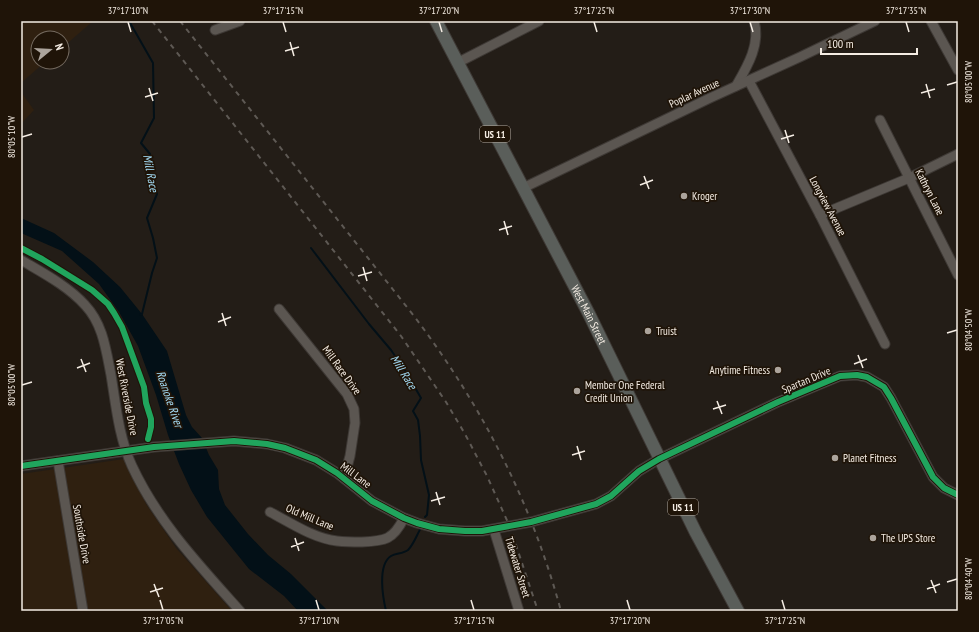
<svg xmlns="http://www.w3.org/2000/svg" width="979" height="632" viewBox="0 0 979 632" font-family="'PT Sans Narrow',sans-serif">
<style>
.built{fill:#2f2010}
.water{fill:#031017}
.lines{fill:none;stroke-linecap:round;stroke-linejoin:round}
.stream{stroke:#031017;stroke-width:2}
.minor-casing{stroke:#3e3935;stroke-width:11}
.major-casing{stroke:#3e3935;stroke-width:14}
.minor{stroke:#5b5651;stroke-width:9}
.major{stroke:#5a5e5a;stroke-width:12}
.rail{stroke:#5e5954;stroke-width:2;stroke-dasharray:5 5;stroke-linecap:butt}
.cycleway-casing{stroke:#1f1408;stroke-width:8}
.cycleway{stroke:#20a55d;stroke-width:6}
.ticks{fill:none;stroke:#f5ede4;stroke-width:1.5}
.poi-dot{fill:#aca49c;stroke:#1f1408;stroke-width:1.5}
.labels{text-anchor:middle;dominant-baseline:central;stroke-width:3.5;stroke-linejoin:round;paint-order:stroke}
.shield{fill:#1f1408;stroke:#b5aca2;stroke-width:1}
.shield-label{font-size:10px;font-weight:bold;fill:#f5ede4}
.street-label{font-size:11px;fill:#f5ede4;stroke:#1f1408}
.poi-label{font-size:11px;fill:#f5ede4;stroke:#1f1408;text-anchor:start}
.water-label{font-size:12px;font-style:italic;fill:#a4dcf6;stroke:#1f1408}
.neatline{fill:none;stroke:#f5ede4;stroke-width:1.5}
.ticks-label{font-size:10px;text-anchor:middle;fill:#f5ede4}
</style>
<rect width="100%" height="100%" fill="#231d17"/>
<g class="built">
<polygon points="21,21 93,21 62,48 62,38 38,38 38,62 45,62 21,83"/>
<polygon points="21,92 34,110 21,124"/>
<polygon points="124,459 146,504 176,548 232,611 21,611 21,474"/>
</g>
<polygon class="water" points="21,218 54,233 93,262 120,287 142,314 167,351 186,415 192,427 202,438 209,455 218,470 219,489 225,505 248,534 268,555 291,574 328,611 298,611 284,596 249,569 207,517 191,490 179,464 168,435 156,395 138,346 119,312 99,284 62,251 21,233"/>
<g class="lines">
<g class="stream">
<polyline points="129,21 153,63 154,118 141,143 150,154 149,175 157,194 147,218 153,238 157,258 152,273 142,314 140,315"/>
<polyline points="311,248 369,324 391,350 406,372 421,398 413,411 418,420 420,436 421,460 429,495 427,515 425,517"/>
<path d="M386 611C383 598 377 565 391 556 396 553 403 554 408 550 414 544 417 534 421 528"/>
</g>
<defs>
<g id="minor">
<polyline points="931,21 958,70"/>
<polyline points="215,30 240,21"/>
<polyline points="457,63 539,21"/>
<polyline points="749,81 820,215 885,344"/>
<path d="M736 86C747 67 761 44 754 21"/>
<polyline points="880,120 958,275"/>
<polyline points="523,188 710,98 800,57 875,21"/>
<polyline points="820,215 909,178 958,154"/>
<path d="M21 260C43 273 68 286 85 305 103 324 106 350 111 375 116 406 119 438 132 466 158 522 200 566 240 611"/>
<polyline points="279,309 347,394 354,409 355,423 350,456 344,478"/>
<polyline points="58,461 83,611"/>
<polyline points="21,466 154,447 234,441 267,444 285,448 316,460 337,473 372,501 404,518 417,523 439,529 465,531 482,531 531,522 596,504 611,496 639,471 659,459 778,402 840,376 857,375 867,377 884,387 891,398 933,477 944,488 958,495"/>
<path d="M270 512C291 523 313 538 337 541 346 542 354 542 362 542 385 541 393 540 404 518"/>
<polyline points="494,530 519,611"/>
</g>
<g id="major">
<path id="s1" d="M436 21 589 314 696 533 738 611"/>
</g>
</defs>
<use href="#minor" class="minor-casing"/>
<use href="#major" class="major-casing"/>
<use href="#minor" class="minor"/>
<use href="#major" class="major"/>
<g class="rail">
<polyline points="152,21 401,336 446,402 465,434 487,476 510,527 538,611"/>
<path d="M180 21 414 316C482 406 531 501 561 611"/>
</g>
<defs>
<g id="cycleway">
<polyline points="21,248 42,259 92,290 108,304 114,313 122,327 144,387 146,403 151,419 151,427 148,439"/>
<polyline points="21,466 154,447 234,441 267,444 285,448 316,460 337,473 372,501 404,518 417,523 439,529 465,531 482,531 531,522 596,504 611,496 639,471 659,459 778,402 840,376 857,375 867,377 884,387 891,398 933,477 944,488 958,495"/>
</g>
</defs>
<use href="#cycleway" class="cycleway-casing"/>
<use href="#cycleway" class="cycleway"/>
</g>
<path class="ticks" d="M128 22 131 32M283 22 286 32M439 22 442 32M594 22 597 32M750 22 753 32M906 22 909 32M290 42 294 56M285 51 299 47M926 84 930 98M947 85 957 82M149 88 153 101M921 93 935 89M145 97 158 93M785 130 789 143M22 137 32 134M781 139 794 135M644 176 649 189M640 185 653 180M504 221 508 235M499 230 512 226M363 267 367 281M358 276 372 272M222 313 226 326M218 322 231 317M947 333 957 330M858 355 863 368M81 359 86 372M854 364 867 359M77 368 90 363M22 385 32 382M717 401 722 414M713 409 726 405M577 446 581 460M572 455 585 451M436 492 440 505M431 501 445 497M295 538 299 551M291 547 304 542M931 580 936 593M947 582 957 579M154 584 159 597M927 589 940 584M150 592 163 588M160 600 163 610M316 600 319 610M471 600 474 610M627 600 630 610M782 600 785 610"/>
<g class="poi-dot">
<circle cx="684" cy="196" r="4"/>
<circle cx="648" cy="331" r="4"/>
<circle cx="778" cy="370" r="4"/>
<circle cx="577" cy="391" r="4"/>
<circle cx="835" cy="458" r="4"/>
<circle cx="873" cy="538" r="4"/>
</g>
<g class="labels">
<g class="shield">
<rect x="480" y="126" width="30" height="16" rx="3"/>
<rect x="668" y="499" width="30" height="16" rx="3"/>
</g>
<g class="shield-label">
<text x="495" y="134">US 11</text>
<text x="683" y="507">US 11</text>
</g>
<g class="street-label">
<text transform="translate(694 93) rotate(-25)">Poplar Avenue</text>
<text transform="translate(930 192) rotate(63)">Kathryn Lane</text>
<text transform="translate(828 206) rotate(62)">Longview Avenue</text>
<text stroke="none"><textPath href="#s1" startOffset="331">West Main Street</textPath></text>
<text transform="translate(342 370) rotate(54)">Mill Race Drive</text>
<text transform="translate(806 380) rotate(-23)">Spartan Drive</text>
<text transform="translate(127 397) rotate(79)">West Riverside Drive</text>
<text transform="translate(356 475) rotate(37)">Mill Lane</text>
<text transform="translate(310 517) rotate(23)">Old Mill Lane</text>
<text transform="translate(82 534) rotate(80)">Southside Drive</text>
<text transform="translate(518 567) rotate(73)">Tidewater Street</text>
</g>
<g class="poi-label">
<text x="692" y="196">Kroger</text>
<text x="656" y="331">Truist</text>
<text x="770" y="370" text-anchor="end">Anytime Fitness</text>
<text x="585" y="385">Member One Federal<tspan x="585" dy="13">Credit Union</tspan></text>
<text x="843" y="458">Planet Fitness</text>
<text x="881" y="538">The UPS Store</text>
</g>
<g class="water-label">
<text transform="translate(151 173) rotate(79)">Mill Race</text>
<text transform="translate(404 372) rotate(58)">Mill Race</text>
<text transform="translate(170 399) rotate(71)">Roanoke River</text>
</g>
</g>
<rect width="979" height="632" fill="none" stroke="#1f1408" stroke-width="44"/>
<g transform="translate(50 50) rotate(72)"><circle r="19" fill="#1f1408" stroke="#756b60"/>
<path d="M0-3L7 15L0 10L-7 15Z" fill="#aca49c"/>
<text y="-6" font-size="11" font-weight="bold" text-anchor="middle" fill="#f5ede4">N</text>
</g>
<path d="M821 48v6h96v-6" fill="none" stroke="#f5ede4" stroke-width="2"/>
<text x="827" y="48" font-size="12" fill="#f5ede4" stroke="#1f1408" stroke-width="3" paint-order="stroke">100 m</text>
<rect x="22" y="22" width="935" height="588" class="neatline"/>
<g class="ticks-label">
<text x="128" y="14">37°17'10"N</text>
<text x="283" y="14">37°17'15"N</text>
<text x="439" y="14">37°17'20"N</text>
<text x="594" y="14">37°17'25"N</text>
<text x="750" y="14">37°17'30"N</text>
<text x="906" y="14">37°17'35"N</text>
<text transform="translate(968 82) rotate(-90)" y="4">80°05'00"W</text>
<text transform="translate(11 137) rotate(-90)" y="4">80°05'10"W</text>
<text transform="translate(968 330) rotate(-90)" y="4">80°04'50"W</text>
<text transform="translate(11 385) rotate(-90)" y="4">80°05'00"W</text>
<text transform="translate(968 579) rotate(-90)" y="4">80°04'40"W</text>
<text x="163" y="624">37°17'05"N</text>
<text x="319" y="624">37°17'10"N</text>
<text x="474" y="624">37°17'15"N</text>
<text x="630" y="624">37°17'20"N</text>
<text x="785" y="624">37°17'25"N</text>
</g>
</svg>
